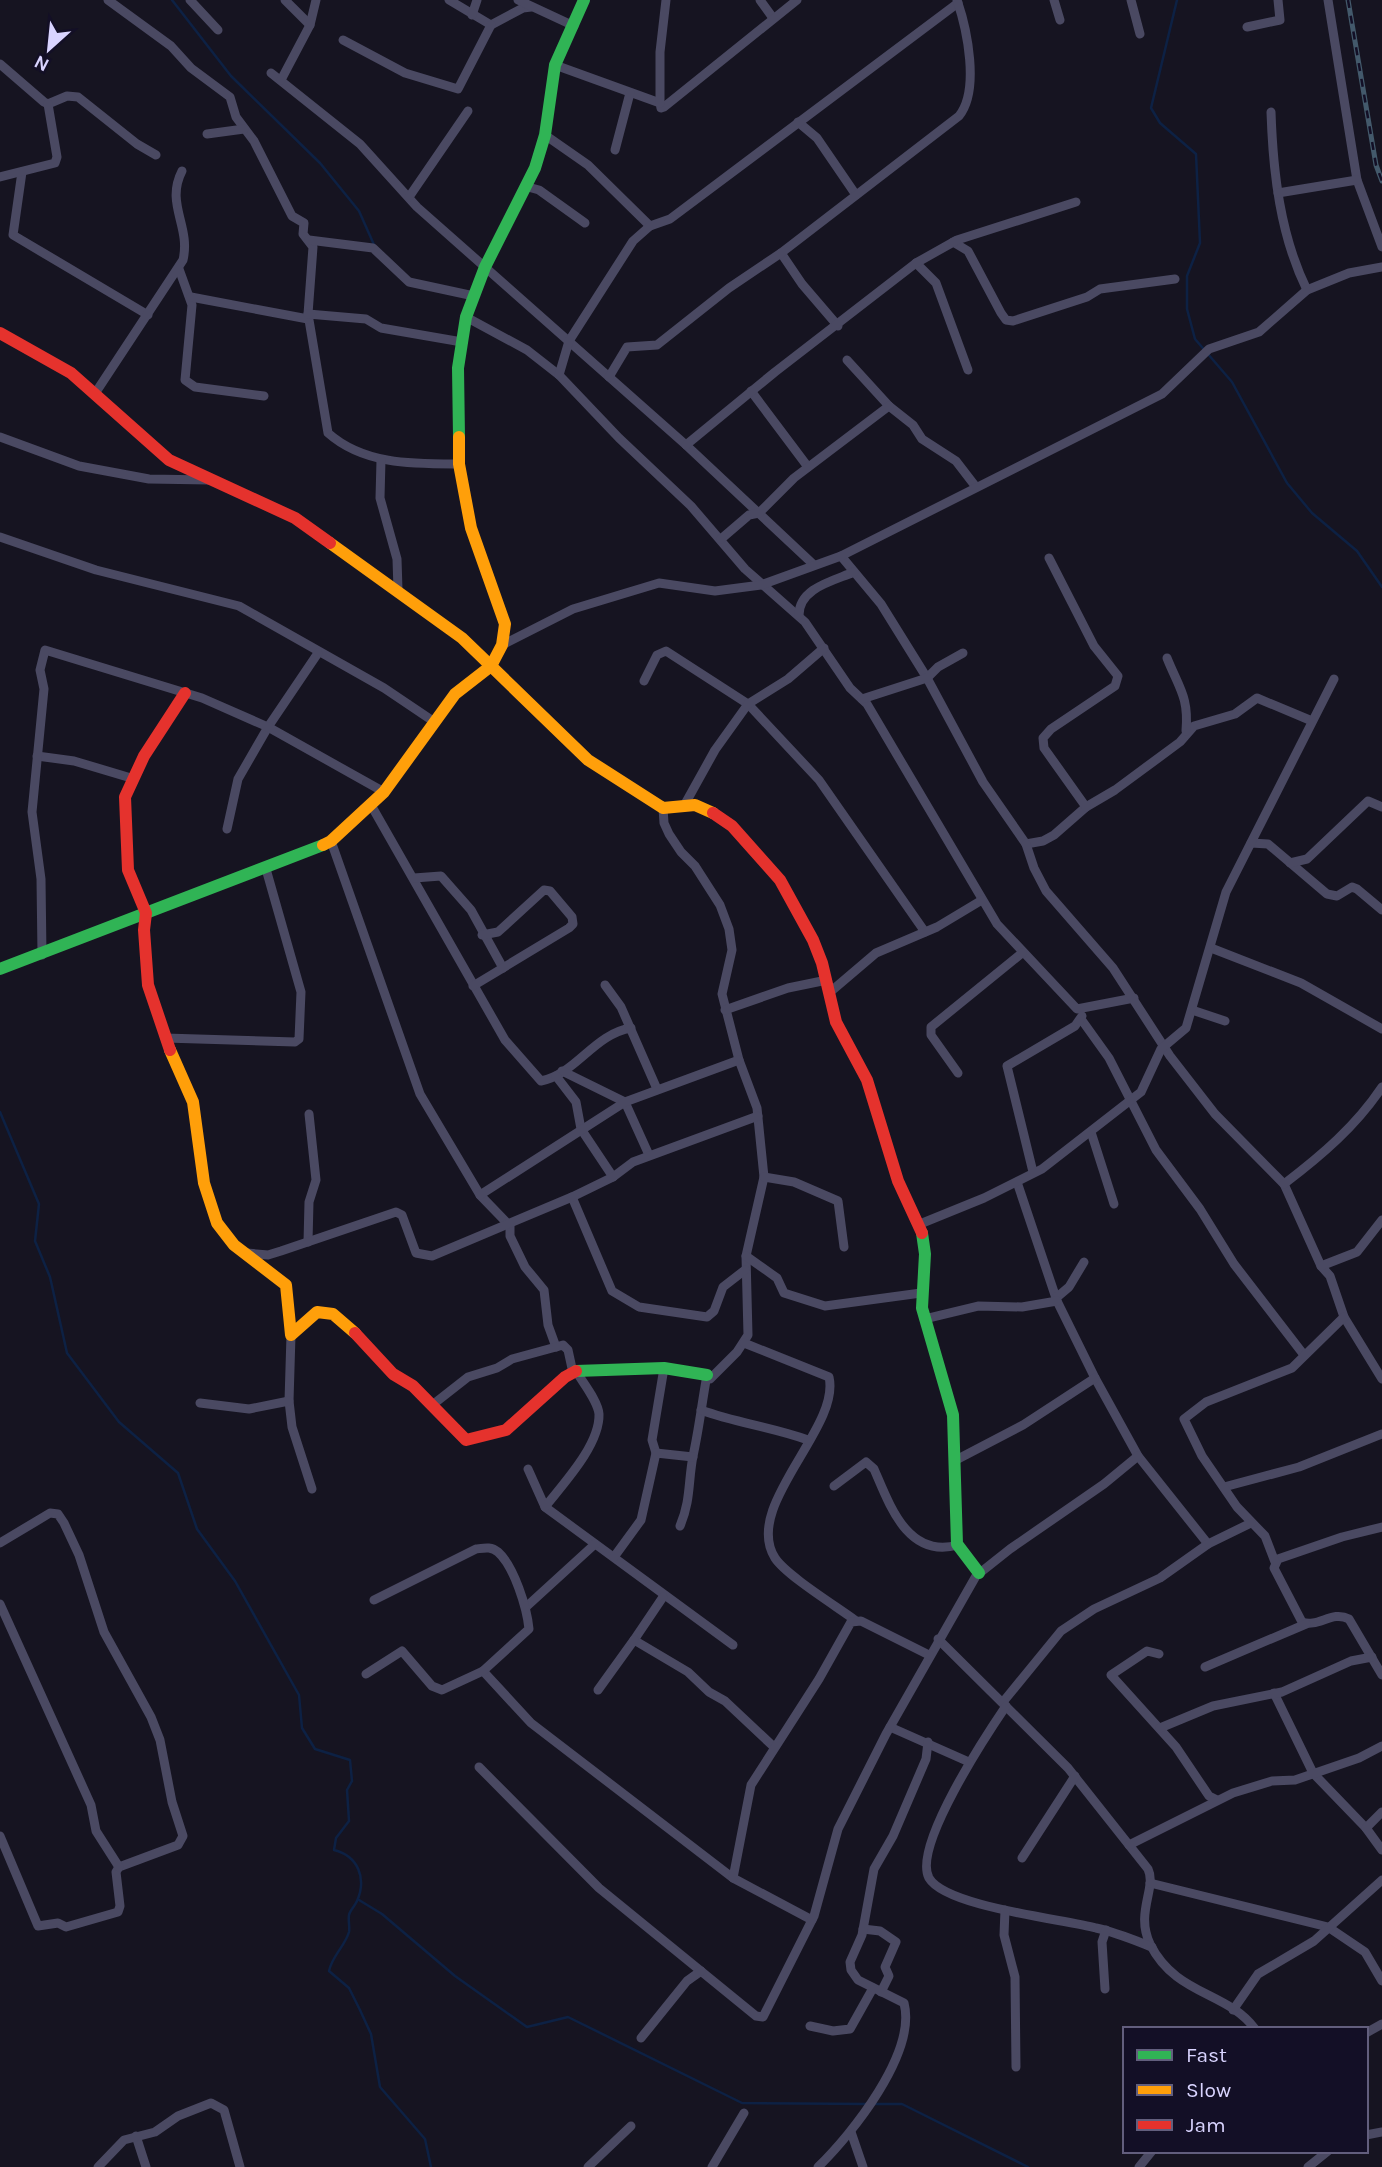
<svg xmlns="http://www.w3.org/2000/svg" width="1382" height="2167" viewBox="0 0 1382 2167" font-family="Karla,sans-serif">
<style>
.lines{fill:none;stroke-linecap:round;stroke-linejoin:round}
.stream{stroke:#0d2144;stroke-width:2.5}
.street{stroke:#4a4962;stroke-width:9}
.fast{stroke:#30b455;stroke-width:12}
.slow{stroke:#ff9f0a;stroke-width:12}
.jam{stroke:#e5322d;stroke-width:12}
.rail-casing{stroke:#43596b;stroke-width:5}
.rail{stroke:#130f26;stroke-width:2.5;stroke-dasharray:8;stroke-linecap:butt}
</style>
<rect width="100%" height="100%" fill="#161421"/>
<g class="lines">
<g class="stream">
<polyline points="172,0 231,76 320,163 359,211 375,247"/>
<polyline points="1177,0 1151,108 1160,123 1196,154 1200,243 1187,276 1187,309 1195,339 1232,382 1287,483 1312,513 1357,551 1382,587"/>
<path d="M0 1112 39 1204 35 1241 50 1277 67 1353 119 1422 178 1473 197 1529 235 1581 299 1695 302 1728 315 1749 350 1760 352 1781 347 1790 349 1821 336 1838 334 1850C358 1856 367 1878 357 1901 355 1906 350 1910 349 1915 348 1921 350 1927 349 1932 345 1946 332 1956 329 1971L349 1988 360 2010 371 2034 380 2087 425 2139 431 2167"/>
<polyline points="359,1900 382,1914 455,1976 527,2027 568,2017 742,2103 868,2104"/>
<polyline points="875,2104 902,2104 1028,2167"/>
</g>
<g class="street">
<path d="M108 0 171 46 191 68 230 97 236 117 254 141 292 216 304 223 303 234 313 247 308 314 328 433C364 465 414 464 459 464"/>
<polyline points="190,0 218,30"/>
<polyline points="285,0 310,25"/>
<polyline points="449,0 491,25 523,8 531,7"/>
<polyline points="518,0 574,26"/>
<polyline points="760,0 773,18"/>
<polyline points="1054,0 1060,20"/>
<polyline points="1131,0 1140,34"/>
<polyline points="1328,0 1357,180 1382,247"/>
<polyline points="472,15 477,0"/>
<polyline points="1247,27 1280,20 1278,0"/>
<polyline points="343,40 405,73 458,89 491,25"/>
<polyline points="0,64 44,102 48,104 67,96 78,97 137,144 156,155"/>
<polyline points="555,65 660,103 661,108 664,107 797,0"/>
<polyline points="271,73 360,144 417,207 686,445 814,565"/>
<polyline points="281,80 310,25 316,0"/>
<polyline points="660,103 660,52 666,0"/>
<path d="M1271 112C1273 172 1280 235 1307 290"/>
<polyline points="798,122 817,138 856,195"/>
<polyline points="207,134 244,129"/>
<polyline points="545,135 588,165 650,226"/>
<polyline points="615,150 630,93"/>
<polyline points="22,172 13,235 148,315"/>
<polyline points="0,177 55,163 57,157 48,104"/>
<polyline points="528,187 539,190 585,223"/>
<polyline points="1278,193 1357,180"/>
<polyline points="409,197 468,111"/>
<polyline points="309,240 373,248 409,282 474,296"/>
<polyline points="953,242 968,251 1001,313 1006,320 1013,321 1087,297 1100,289 1175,279"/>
<polyline points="781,253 802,284 838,326"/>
<polyline points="916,263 936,283 968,370"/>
<polyline points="179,269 192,305 185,380 195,387 264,396"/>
<polyline points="191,297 308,319"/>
<polyline points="308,314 366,319 381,328 462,342"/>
<polyline points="466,317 527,350 559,375 619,438 691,506 745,569 805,622 850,688 867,704 997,924 1077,1009 1134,998"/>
<polyline points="847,360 889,406 913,425 922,439 956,461 976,487"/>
<polyline points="559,375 569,341 633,241 650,226 670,219 958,3"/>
<path d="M609 377 627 347 657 345 729 288 781 253 959 116C980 90 967 29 957 0"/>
<polyline points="751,391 808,467"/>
<path d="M96 392 183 260C191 226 165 204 182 171"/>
<polyline points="0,437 79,466 149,479 209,480"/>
<polyline points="686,445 775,372 916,263 957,240 1076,202"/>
<polyline points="381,460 380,498 397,559 398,590"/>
<polyline points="0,537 96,570 239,606 384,688 433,721"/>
<polyline points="721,539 749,515 759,513 794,478 889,406"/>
<polyline points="841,556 881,604 927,678 983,782 1026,844 1043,841 1054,835 1086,807 1115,790 1180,742 1194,726 1235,714 1257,698 1312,721"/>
<polyline points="1049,558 1094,646 1118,676 1115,686 1051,729 1043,738 1044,748 1086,807"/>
<path d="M799 615C799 588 833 581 854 572"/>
<polyline points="502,645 573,609 659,583 715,591 761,585 841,556 1162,394 1209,349 1259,332 1307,290 1349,273 1382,267"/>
<path d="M1167 658C1179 688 1189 697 1186 731"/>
<polyline points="644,681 657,655 666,651 748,704 819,780 925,932"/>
<polyline points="862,699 927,678 938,667 963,653"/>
<polyline points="37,756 74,761 131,778"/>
<polyline points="685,804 715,750 748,704 788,679 824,648"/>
<path d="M371 805 505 1040 541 1081C576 1074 594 1034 631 1028"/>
<path d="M663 808 664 823 669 834 681 852 695 866 720 905 729 929 732 950 722 994 739 1060 757 1108 764 1177 746 1256 748 1335 737 1352 710 1379 707 1375C702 1402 699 1429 693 1456 688 1482 691 1500 680 1526"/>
<polyline points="227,829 238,779 268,727 318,653"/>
<polyline points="331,841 420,1094 480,1195 510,1226 510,1236 525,1267 544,1290 548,1325 556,1347"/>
<polyline points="1251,843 1268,844 1327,894 1337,896 1352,887 1357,889 1382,910"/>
<polyline points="1026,844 1034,868 1046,891 1113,968 1170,1056 1215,1114 1284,1184 1321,1266 1330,1276 1344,1317 1382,1379"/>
<polyline points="1290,863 1307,859 1368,801 1382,807"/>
<polyline points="414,878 441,876 471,910 503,968"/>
<polyline points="1211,948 1301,983 1382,1029"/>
<polyline points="42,955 41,879 32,812 44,689 40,670 45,650 202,698 268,727 384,792"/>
<polyline points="605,985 621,1007 657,1089"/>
<polyline points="473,986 569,928 573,924 572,917 550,891 544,890 498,932 482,935"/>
<polyline points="829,993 876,953 937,927 982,900"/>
<polyline points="725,1010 788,988 827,980"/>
<polyline points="1192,1010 1225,1021"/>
<polyline points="1081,1019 1109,1058 1156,1150 1200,1209 1234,1264 1304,1355"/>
<polyline points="165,1038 295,1042 299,1039 301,992 266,869"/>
<polyline points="562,1071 625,1102 649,1155"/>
<polyline points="958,1073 931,1035 931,1027 1022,953"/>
<polyline points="556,1076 576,1102 581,1129 613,1177"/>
<polyline points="1091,1132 1114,1204"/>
<polyline points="1033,1172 1007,1066 1075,1026 1082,1016"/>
<polyline points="764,1177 794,1182 838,1201 844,1247"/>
<polyline points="1017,1182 1057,1301 1095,1378 1138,1456 1208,1544"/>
<path d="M1284 1184C1322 1155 1356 1126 1382 1087"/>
<polyline points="480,1195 625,1102 739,1060"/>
<polyline points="572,1197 612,1291 639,1307 707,1317 714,1311 723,1287 745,1270"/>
<polyline points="920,1224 984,1198 1042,1169 1141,1092 1161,1049 1186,1028 1226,892 1334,679"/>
<polyline points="308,1242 309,1202 316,1180 309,1114"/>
<polyline points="247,1253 268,1255 281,1251 396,1212 402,1215 416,1253 432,1256 572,1197 613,1177 633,1162 758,1116"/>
<polyline points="746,1256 777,1278 784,1293 825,1306 921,1293"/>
<polyline points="1321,1266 1357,1252 1382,1220"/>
<polyline points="1056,1298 1069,1287 1084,1262"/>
<polyline points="924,1319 978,1306 1022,1307 1057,1301"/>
<polyline points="291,1335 289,1401 292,1427 312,1489"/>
<path d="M744 1343 829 1377C841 1428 742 1506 775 1558 786 1575 836 1606 855 1620"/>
<polyline points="200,1403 249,1409 289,1401"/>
<polyline points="431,1406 468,1377 497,1368 512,1359 556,1347 563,1345 568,1350 573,1373"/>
<path d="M701 1410C736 1423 772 1427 808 1440"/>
<polyline points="656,1453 652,1440 664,1368"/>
<polyline points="956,1460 1023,1425 1095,1378"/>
<polyline points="528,1469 545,1507 733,1645"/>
<path d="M834 1486 866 1462 874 1469C890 1506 908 1559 958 1545"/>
<polyline points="1224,1487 1299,1467 1382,1434"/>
<path d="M545 1507C563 1484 600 1445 599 1414 598 1401 583 1383 576 1371"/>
<path d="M1382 1527 1342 1537 1278 1559 1274 1568 1302 1622C1318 1628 1332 1610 1349 1619L1382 1675"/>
<polyline points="0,1543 50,1513 58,1514 64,1523 79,1555 104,1632 151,1717 160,1740 172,1802 183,1836 178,1845 119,1867 116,1872 120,1906 118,1912 66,1927 58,1923 38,1926 0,1836"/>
<polyline points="614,1557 641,1520 656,1453 693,1457"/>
<polyline points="1275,1562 1265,1536 1237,1507 1202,1456 1184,1419 1206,1402 1292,1368 1344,1317"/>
<polyline points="663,1597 634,1640 688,1672 709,1692 725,1701 774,1747"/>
<polyline points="0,1604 91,1805 96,1831 119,1867"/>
<polyline points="526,1607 595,1544"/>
<path d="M938 1639 1068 1768 1148 1869C1157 1888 1135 1912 1150 1944 1176 1996 1227 1991 1255 2029"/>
<polyline points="1159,1654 1147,1651 1111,1675 1176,1747 1209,1796 1217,1800"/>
<polyline points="1205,1667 1306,1624"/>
<polyline points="483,1671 531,1723 733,1878 812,1920"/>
<path d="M366 1674 402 1651 432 1686 442 1690 483 1671 529 1629C527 1608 514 1566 498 1552 491 1546 484 1548 476 1549L374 1600"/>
<polyline points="598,1690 634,1640"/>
<polyline points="1274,1693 1313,1773 1366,1828"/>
<polyline points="1003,1702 1061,1631 1094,1609 1160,1578 1208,1544 1251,1523"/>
<path d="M1006 1706C987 1734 912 1847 929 1878 946 1907 1063 1919 1096 1928 1115 1932 1134 1940 1152 1947"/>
<polyline points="890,1727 969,1762"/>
<polyline points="1160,1728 1213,1706 1282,1692 1351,1661 1372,1657"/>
<polyline points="479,1767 599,1888 756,2016 763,2017 814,1916 838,1829 886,1734 976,1576 1010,1549 1104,1484 1138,1456"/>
<polyline points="1382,1812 1366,1828 1382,1850"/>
<polyline points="1129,1845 1233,1793 1272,1781 1295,1780 1359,1758 1382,1746"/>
<polyline points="1022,1858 1075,1776"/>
<polyline points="733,1878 751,1785 819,1679 851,1622 861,1621 929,1655"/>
<polyline points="1150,1883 1328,1927 1365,1952 1382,1981"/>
<polyline points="1005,1910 1004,1935 1015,1977 1016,2067"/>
<polyline points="863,1929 880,1931 896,1942 885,1967 889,1976 881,1992"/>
<polyline points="1105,1989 1102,1942 1106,1930"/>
<polyline points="1233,2010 1258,1974 1314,1941 1382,1880"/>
<polyline points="810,2026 833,2031 850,2029 873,1988"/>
<polyline points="1366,2033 1382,2024"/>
<polyline points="641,2038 687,1981 701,1971"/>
<polyline points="851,2132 863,2167"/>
<polyline points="1366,2135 1382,2132"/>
<polyline points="136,2136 146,2167"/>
<polyline points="98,2167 124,2140 155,2132 178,2116 211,2103 224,2110 240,2167"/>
<polyline points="588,2167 631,2126"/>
<polyline points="712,2167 744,2113"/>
<path d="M818 2167C852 2134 917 2053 904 2003L858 1980 851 1970 850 1962 862 1935 874 1869 893 1836 926 1759 928 1742"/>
<polyline points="1139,2167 1152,2151"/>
<polyline points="1308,2167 1328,2151"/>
</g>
<g class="fast">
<polyline points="459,437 458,368 466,317 485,267 535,168 545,135 555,65 584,0"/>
<polyline points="0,969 323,845"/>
<polyline points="922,1233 925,1254 922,1308 953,1415 957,1544 979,1573"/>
<polyline points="576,1371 664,1368 707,1375"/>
</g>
<g class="slow">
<polyline points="330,543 462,638 588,760 663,808 695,805 713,813"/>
<polyline points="323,845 331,841 384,792 455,694 491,666 502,645 505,624 471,528 459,464 459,437"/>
<polyline points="170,1050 193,1102 204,1183 217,1223 234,1245 286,1285 291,1335 317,1312 333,1314 355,1333"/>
</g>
<g class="jam">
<polyline points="0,333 71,373 169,460 295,518 330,543"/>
<polyline points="713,813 732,826 780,880 813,940 822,963 836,1022 867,1080 898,1181 922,1233"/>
<polyline points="170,1050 148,985 144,930 146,913 128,870 125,797 144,756 185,693"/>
<polyline points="355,1333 393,1374 413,1386 466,1440 506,1430 565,1377 576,1371"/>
</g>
<defs>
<polyline id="rail" points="1348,0 1376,165 1382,181"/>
</defs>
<use href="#rail" class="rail-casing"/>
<use href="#rail" class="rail"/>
</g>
<rect x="1123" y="2027" width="245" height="126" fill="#130f26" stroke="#625e7d" stroke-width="2"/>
<rect x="1137" y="2050" width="35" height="10" fill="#30b455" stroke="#625e7d" stroke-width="2"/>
<text x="1186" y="2062" font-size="21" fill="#d9d4ff">Fast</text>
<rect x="1137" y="2085" width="35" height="10" fill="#ff9f0a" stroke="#625e7d" stroke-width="2"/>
<text x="1186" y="2097" font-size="21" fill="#d9d4ff">Slow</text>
<rect x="1137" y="2120" width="35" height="10" fill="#e5322d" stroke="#625e7d" stroke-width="2"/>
<text x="1186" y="2132" font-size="21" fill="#d9d4ff">Jam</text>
<g transform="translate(49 49) rotate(207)" stroke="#130f26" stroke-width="5" paint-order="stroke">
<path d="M0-5L12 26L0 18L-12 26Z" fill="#d9d4ff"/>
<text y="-10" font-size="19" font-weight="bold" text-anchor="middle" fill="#d9d4ff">N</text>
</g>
</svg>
